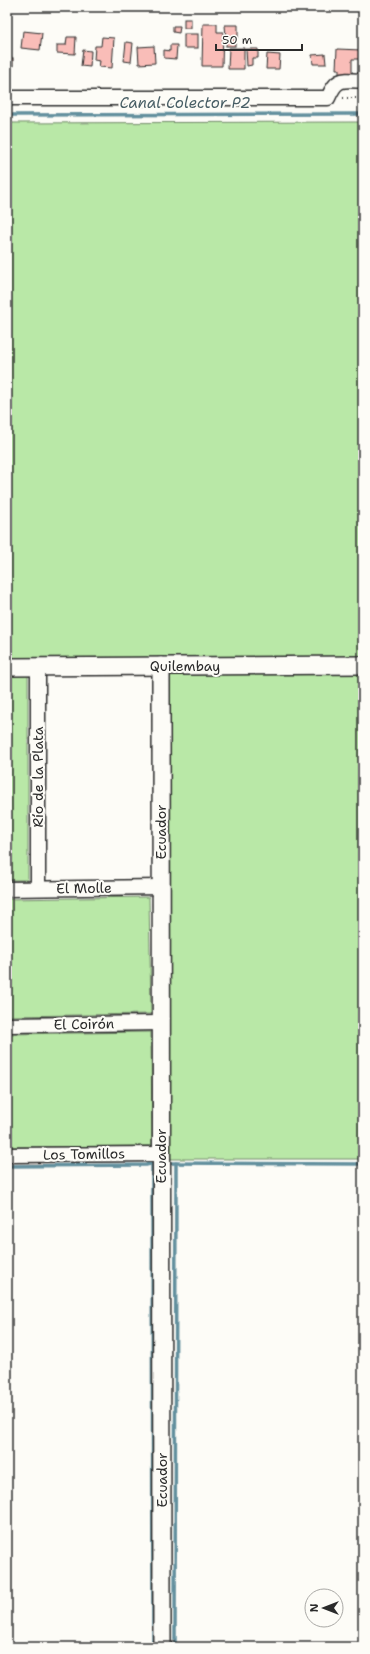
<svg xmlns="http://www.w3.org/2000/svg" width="370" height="1654" viewBox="0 0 370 1654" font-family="'Shantell Sans',sans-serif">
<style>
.green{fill:#b9e8a7;stroke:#728a69}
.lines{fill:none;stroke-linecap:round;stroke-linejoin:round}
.stream{stroke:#64909e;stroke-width:3.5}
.building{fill:#f9bdb8;stroke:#2b2b2b}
.minor-casing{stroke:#2b2b2b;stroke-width:17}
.tertiary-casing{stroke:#2b2b2b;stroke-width:20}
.path{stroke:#2b2b2b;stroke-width:2;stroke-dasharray:1 3;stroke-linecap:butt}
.minor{stroke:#fdfcf7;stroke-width:14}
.tertiary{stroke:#fdfcf7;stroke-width:17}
.labels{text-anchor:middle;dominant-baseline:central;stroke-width:4;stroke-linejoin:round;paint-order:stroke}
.street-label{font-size:14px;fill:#2b2b2b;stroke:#fdfcf7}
.water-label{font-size:15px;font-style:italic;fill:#485e65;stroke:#fdfcf7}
</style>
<rect width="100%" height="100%" fill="#fdfcf7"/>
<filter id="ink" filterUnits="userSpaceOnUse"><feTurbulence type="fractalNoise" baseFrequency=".025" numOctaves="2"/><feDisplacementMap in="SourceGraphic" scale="8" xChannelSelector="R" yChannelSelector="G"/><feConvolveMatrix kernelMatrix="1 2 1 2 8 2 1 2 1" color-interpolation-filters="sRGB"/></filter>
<g filter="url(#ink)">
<g class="green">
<polygon points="363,122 363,658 7,658 7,123"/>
<polygon points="363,671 363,1159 169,1159 169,674"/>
<rect x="7" y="674" width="21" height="206"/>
<polygon points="149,897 151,1014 7,1016 7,899"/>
<polygon points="151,1032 152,1146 7,1147 7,1034"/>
</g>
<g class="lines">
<g class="stream">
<polyline points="7,115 363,114"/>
<polyline points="166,1163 363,1164"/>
<polyline points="152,1164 153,1647"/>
<polyline points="7,1166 146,1165 154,1163"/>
<polyline points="175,1647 176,1163"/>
</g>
</g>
<g class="building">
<rect x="184" y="19" width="7" height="9"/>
<polygon points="203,24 217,24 217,32 223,32 222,66 202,66"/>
<polygon points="225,25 238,25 238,37 226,37"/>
<polygon points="173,26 180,26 179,33 173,32"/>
<polygon points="23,31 42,33 40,50 21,48"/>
<rect x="184" y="34" width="14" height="14"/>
<polygon points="67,37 76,37 75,54 57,53 57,45 66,45"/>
<polygon points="102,37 114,38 112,68 99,67 100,61 94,60 95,46 101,46"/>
<rect x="226" y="38" width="9" height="8"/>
<polygon points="126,42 133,43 131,62 124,61"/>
<polygon points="170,45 177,45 176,59 164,58 164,50 170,51"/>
<polygon points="154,46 155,63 139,64 138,47"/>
<polygon points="229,48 244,48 244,69 228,69"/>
<polygon points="246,49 258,49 258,58 252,58 252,65 247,66"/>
<polygon points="337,49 361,50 361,59 352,59 352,76 339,75 339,69 336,69"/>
<polygon points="83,50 91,51 90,67 81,66"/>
<polygon points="267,54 280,55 279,69 266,69"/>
<polygon points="325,54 326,64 313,64 312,55"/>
<rect x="7" y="58" width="6" height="8"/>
</g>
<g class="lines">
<defs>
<g id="minor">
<path d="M7 98H328C337 77 342 80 363 81"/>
<polyline points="38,667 38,888"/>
<polyline points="7,889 161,887"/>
<polyline points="7,1025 161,1023"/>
<polyline points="7,1155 161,1154"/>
</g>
<g id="tertiary">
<polyline points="161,666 162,1647"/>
<polyline points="7,667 363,665"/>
</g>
</defs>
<use href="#minor" class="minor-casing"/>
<use href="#tertiary" class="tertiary-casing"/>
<polyline class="path" points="343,98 363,98"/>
<use href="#minor" class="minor"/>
<use href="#tertiary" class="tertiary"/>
</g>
</g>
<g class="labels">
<g class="street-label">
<text x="185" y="666">Quilembay</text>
<text transform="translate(38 777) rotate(-90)">Río de la Plata</text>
<text transform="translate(161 832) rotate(-90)">Ecuador</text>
<text transform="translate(84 888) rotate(-1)">El Molle</text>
<text transform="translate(84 1024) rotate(-1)">El Coirón</text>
<text transform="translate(84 1154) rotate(-1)">Los Tomillos</text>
<text transform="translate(161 1156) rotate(-90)">Ecuador</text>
<text transform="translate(162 1480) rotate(-90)">Ecuador</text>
</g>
<g class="water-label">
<text x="185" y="103">Canal Colector P2</text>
</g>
</g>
<rect width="370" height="1654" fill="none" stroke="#fdfcf7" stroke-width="24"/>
<rect x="12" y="12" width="346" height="1630" fill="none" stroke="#2b2b2b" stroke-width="1.5" filter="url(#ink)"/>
<g transform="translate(324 1608) rotate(270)"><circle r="19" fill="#fdfcf7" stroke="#a9a8a5"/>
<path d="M0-3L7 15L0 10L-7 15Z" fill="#2b2b2b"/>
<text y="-6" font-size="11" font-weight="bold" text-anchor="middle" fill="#2b2b2b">N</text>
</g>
<path d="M216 44v6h86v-6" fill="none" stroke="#2b2b2b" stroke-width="2"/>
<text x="222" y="44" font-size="12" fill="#2b2b2b" stroke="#fdfcf7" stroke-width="3" paint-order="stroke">50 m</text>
</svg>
